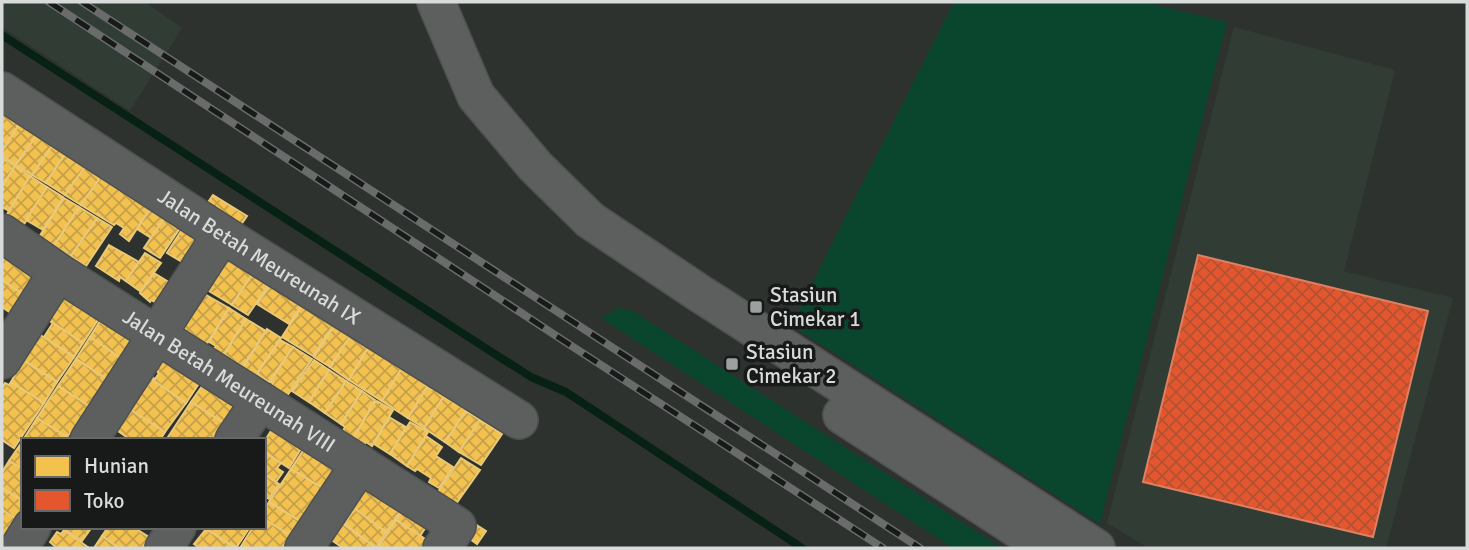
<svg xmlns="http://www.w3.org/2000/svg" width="1469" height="550" viewBox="0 0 1469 550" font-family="Signika,sans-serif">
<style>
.built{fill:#303c34}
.green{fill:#0a462d}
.homes{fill:url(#homes-cross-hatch);stroke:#eac978;stroke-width:2}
.shops{fill:url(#shops-cross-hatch);stroke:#e07f61;stroke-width:2}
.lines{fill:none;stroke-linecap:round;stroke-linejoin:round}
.stream{stroke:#072114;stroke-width:8}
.minor-casing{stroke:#4d504e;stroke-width:40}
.minor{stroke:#5c5f5d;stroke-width:37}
.rail-casing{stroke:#696c6a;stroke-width:8}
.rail{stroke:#171a18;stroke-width:5;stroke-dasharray:16;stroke-linecap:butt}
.poi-dot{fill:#9ca09e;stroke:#171a18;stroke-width:2.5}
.labels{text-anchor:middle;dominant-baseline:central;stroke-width:7;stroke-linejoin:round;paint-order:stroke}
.street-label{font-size:21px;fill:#d7dbd9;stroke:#171a18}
.poi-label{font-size:21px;fill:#d7dbd9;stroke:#171a18;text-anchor:start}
</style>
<defs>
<pattern id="homes-cross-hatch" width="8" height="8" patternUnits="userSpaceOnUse" patternTransform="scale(1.75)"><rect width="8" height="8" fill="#f2c14e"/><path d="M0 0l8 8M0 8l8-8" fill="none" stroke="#c6a14b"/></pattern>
<pattern id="shops-cross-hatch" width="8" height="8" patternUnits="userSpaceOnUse" patternTransform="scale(1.75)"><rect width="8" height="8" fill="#e4572e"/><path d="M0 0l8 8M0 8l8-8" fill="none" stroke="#b35134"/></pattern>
</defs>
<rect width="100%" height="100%" fill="#2d322f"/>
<g class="built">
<polygon points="2,2 145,2 182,28 130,111 2,27"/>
<polygon points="1234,27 1395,70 1344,271 1453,298 1386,548 1148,548 1107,523"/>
</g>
<g class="green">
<polygon points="954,2 1144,2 1227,22 1100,524 791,325"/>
<polygon points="619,308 631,310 1002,548 953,548 601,318"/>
</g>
<g class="homes">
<polygon points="4,112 22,120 2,151 2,115"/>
<polygon points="22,120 38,133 16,165 2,156 2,151"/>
<polygon points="38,133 54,143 32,175 16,165"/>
<polygon points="54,143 67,151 46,183 32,175"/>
<polygon points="67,151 87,164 65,195 46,183"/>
<polygon points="2,158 15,166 2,187"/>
<polygon points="87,164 103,174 81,205 65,195"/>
<polygon points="15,166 30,176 9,211 2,207 2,187"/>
<polygon points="105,171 152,205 129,241 120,234 124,228 116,223 114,225 81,205"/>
<polygon points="30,176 47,187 23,226 6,216"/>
<polygon points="47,187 63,197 43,230 26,220"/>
<polygon points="213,195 247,216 238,229 204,208"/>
<polygon points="64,198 79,207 54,246 39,237"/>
<polygon points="157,198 171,208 151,238 137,229"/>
<polygon points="79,207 97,218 71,256 54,246"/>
<polygon points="171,208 184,222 160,258 144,248"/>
<polygon points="97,218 112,227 86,266 71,256"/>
<polygon points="183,228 207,243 194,269 167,253"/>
<polygon points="109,245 139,262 126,281 120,277 119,281 96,266"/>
<polygon points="10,247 46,274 30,299 2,280 2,259"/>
<polygon points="229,249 253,273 232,305 204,288"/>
<polygon points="145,253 161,263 140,291 126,281"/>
<polygon points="154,273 172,284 159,304 151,300 150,302 140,293"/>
<polygon points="253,273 269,284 248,315 232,305"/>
<polygon points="2,280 30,299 18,318 2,307"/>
<polygon points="271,284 301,306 289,324 257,304"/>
<polygon points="72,286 105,309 83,343 48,320"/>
<polygon points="201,292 229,308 205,347 181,334 187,322 184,320"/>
<polygon points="302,306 323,319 329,311 339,317 313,356 282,337"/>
<polygon points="229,308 246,319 222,357 212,351 216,346 209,342"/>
<polygon points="107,310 147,338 129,364 90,337"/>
<polygon points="246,319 266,331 243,366 224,355"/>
<polygon points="53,323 83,343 74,357 44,337"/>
<polygon points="334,326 351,335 330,367 314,357"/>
<polygon points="267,329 281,338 253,379 241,371"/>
<polygon points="39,334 74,357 57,382 22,359"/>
<polygon points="351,335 369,346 349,380 330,367"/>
<polygon points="90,337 124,360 111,382 76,359"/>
<polygon points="280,340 293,347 269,382 257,374"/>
<polygon points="369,346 402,368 382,401 349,380"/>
<polygon points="293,347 312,359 285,399 269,389 273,383 270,382"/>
<polygon points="18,357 57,382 44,403 11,382 15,375 9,370"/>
<polygon points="161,357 204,376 186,403 151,379 152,377 155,379 159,373 153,369"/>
<polygon points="76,359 111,382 89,406 58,386"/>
<polygon points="314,360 329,370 309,402 292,391"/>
<polygon points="402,368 426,384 425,385 427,387 408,418 382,401"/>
<polygon points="329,370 346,381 325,413 309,402"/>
<polygon points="151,379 186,403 165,432 131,410 137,400 133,398 142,384 146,386"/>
<polygon points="207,379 246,404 224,423 191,402"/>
<polygon points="438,380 450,387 424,428 408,418 427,387 432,390"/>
<polygon points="346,381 362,391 341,424 325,413"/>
<polygon points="11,382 44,403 14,448 2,440 2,388 5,383 9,385"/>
<polygon points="58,386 97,411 73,434 71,432 67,437 37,418"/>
<polygon points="362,391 375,400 353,439 342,433 345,427 341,424"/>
<polygon points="462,395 472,401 445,442 424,428 444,396 456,404"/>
<polygon points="377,401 393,410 372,446 366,442 363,447 353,439 373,404"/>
<polygon points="191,402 224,423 222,438 216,433 211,440 172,440 168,437"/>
<polygon points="131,410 165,432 160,440 131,440 115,429 118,425 120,426"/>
<polygon points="466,411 480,420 459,452 445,442"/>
<polygon points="389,417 406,427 390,454 374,444"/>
<polygon points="37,418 67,437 66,440 23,440"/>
<polygon points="480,420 502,434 481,465 459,452"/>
<polygon points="410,422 428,432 407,466 390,454"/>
<polygon points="276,423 305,442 289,468 264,452 264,442"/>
<polygon points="426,436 442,447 436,456 453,467 439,488 429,482 431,478 417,469 415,471 407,466"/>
<polygon points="22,442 23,442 23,469 9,461"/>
<polygon points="308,443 345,473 329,492 291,469"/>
<polygon points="264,452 281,463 277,468 283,472 276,482 264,474"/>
<polygon points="461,458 480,470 456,504 438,492"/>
<polygon points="9,461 23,469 23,501 2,488 2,472"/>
<polygon points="291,469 329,492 308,526 269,502"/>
<polygon points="264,474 279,484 269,499 264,496"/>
<polygon points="371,484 403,508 386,532 348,504 360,487 366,491"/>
<polygon points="2,488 23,501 23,512 18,520 2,510"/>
<polygon points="269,502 308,526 298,540 264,519 264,510"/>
<polygon points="406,507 429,522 420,536 396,520"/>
<polygon points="354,508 386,532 376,548 345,524"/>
<polygon points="2,510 23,523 7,539 2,536"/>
<polygon points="264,519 300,541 296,548 240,548 253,527 264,527"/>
<polygon points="396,520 430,542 426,548 383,548 379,546"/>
<polygon points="341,522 376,548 343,548 330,539"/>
<polygon points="475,524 486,531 477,544 466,536"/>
<polygon points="61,527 92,527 82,541"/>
<polygon points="108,527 133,527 157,542 153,548 119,548 102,536"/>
<polygon points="204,527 250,527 236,548"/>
<polygon points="206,529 235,548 200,548 194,544"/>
<polygon points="64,530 89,548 57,548 50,542 57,532 61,534"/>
<polygon points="102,536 119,548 94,548"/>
</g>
<polygon class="shops" points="1198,255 1428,311 1373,537 1143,482"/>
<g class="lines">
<polyline class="stream" points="2,35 487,349 531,377 566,392 802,548"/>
<defs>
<g id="minor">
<polyline points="436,2 476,96 535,166 590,220 696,291 1096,548"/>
<path id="s1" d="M2 91 222 234 519 420"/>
<path id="s2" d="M2 233 58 272 457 526 442 548"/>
<polyline points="2,360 58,272"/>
<polyline points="842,415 1047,548"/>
<polyline points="89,440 222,234"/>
<polyline points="234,440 260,401"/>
<polyline points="19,548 32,527"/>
<polyline points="164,548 177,527"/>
<polyline points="304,548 360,464"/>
</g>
</defs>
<use href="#minor" class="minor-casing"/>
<use href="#minor" class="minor"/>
<defs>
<g id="rail">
<polyline points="49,2 564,341 883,548"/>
<polyline points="82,2 920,548"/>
</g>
</defs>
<use href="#rail" class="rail-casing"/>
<use href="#rail" class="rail"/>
</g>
<g class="poi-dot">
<rect x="749" y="300" width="14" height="14" rx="3.5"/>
<rect x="725" y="357" width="14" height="14" rx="3.5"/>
</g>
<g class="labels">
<g class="street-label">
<text stroke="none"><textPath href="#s1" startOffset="306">Jalan Betah Meureunah IX</textPath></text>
<text stroke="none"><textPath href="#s2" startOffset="271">Jalan Betah Meureunah VIII</textPath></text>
</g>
<g class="poi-label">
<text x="770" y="295">Stasiun<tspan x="770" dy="24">Cimekar 1</tspan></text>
<text x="746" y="352">Stasiun<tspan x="746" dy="24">Cimekar 2</tspan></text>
</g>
</g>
<rect width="1469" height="550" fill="none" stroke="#d7dbd9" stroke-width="7"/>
<rect x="21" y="438" width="245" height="91" fill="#171a18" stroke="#646765" stroke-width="2"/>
<rect x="35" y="456" width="35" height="21" fill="#f2c14e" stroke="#646765" stroke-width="2"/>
<text x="84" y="473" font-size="21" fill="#d7dbd9">Hunian</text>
<rect x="35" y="490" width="35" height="21" fill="#e4572e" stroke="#646765" stroke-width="2"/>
<text x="84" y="508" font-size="21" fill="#d7dbd9">Toko</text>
</svg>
